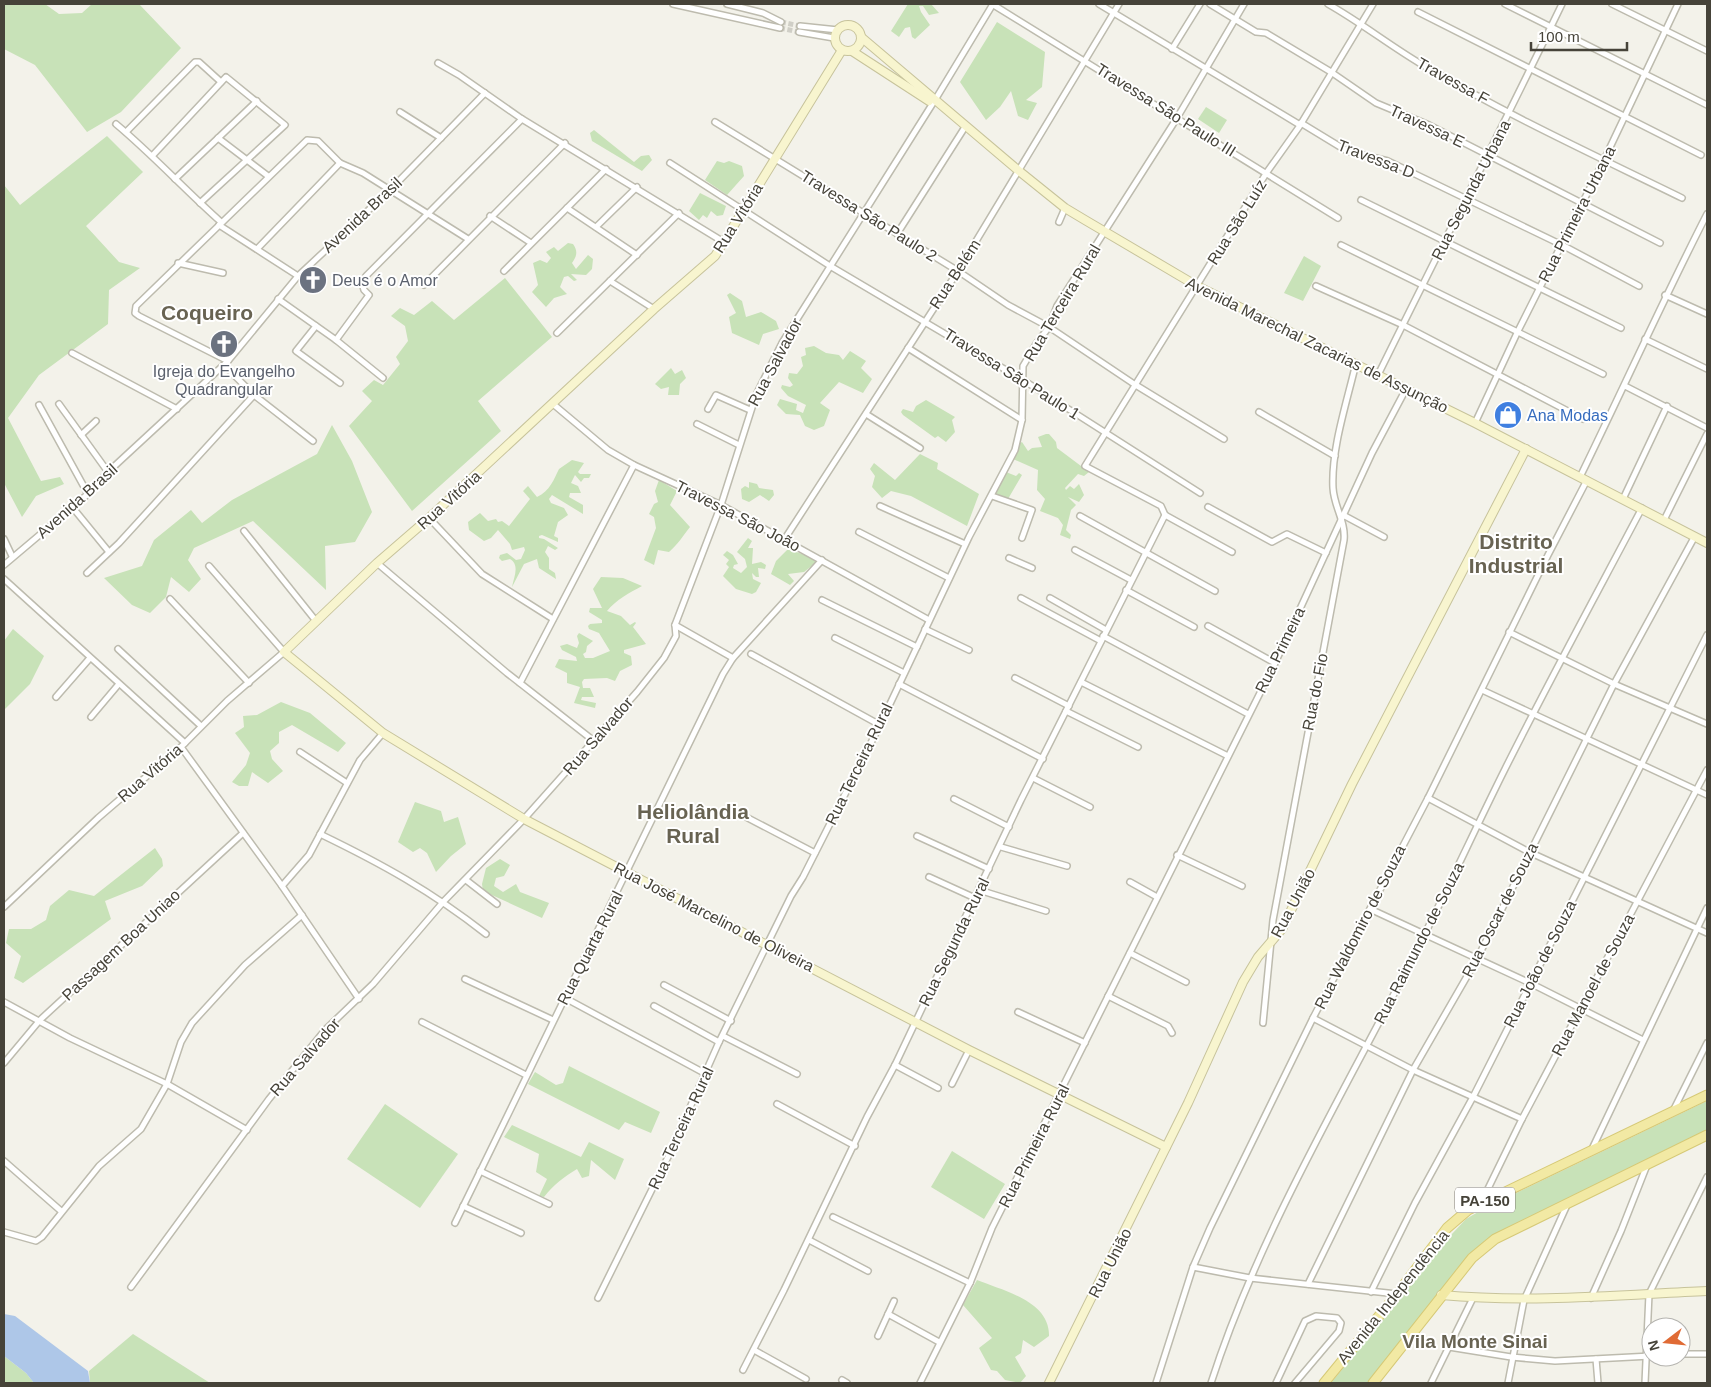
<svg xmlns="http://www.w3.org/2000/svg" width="1711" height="1387" viewBox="0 0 1711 1387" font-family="Helvetica,sans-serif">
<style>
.green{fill:#c8e2b8}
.water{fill:#aec7e8}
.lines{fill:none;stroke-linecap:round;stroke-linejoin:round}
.street-tunnel{stroke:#d0cfc7;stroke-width:5;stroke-dasharray:5 2.5;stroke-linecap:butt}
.street-casing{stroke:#bdbbae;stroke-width:8}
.secondary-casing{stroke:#c7c39b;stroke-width:10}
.primary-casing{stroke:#d6c976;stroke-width:11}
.street{stroke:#fff;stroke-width:5}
.secondary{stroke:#f8f5cf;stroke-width:8}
.primary{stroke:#f2e9a4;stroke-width:9}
.labels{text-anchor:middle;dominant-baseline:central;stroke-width:4;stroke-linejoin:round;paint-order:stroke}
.shield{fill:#fff;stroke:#7e7b74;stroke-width:1}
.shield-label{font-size:15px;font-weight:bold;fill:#464339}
.street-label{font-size:16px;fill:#464339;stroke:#fff}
.worship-label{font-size:16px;fill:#5b616d;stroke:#fff;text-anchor:start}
.shop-label{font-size:16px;fill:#366cbe;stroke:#fff;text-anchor:start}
.quarter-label{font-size:19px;font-weight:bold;fill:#686352;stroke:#fff}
.district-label{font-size:21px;font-weight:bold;fill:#686352;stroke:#fff}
</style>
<rect width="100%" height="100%" fill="#f3f2ea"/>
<g class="green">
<polygon points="4,4 45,4 59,14 82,13 92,4 139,4 181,48 121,112 87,132 35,65 4,49"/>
<polygon points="908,4 931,4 939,13 929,15 923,6 919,6 921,12 930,25 915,39 912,37 910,27 905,28 899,37 891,31"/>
<polygon points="997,22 1045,52 1042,87 1026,100 1037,103 1028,120 1018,116 1011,91 1000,107 986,120 960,82"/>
<polygon points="1206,107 1227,120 1219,133 1198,119"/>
<polygon points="594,130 634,162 641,156 649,155 652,160 642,171 592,141 590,133"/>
<polygon points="107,136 143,172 86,226 119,262 140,268 109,290 108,324 39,375 8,418 41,481 60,477 64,484 36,496 22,517 4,483 4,185 20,205"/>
<polygon points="717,161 724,163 729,161 742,166 744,176 727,195 705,180"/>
<polygon points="700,193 726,206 723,215 717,216 711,211 707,218 703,215 699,220 689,211"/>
<path d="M568 243 573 244C578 251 577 256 572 263L576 269 588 255 593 259 592 269 586 275 571 274 577 280 574 281 568 276 564 277 560 287 567 294 554 298 546 307 532 292 538 285 533 263 540 260 547 263 551 258 546 252 554 247 558 251Z"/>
<polygon points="1304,256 1321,266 1303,301 1284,293"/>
<polygon points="505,278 552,337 478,401 501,431 412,511 349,426 372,401 362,391 374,380 383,385 400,364 396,357 408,341 405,326 391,316 400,308 414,315 432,301 454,320"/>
<polygon points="730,293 742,301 746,317 761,312 776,321 779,329 763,334 759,345 732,333 729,317 736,313 727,295"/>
<polygon points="814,346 826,353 839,355 843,360 850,351 866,361 861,368 872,379 863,393 839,382 820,403 830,410 824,426 814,430 805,426 800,415 786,414 777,405 780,399 797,404 796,410 803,413 806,405 788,396 781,388 782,385 790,387 793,385 788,378 789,373 797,374 803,366 801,357 806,355 805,348"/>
<polygon points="671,368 675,374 682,370 686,378 680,384 679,395 668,395 669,387 661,389 655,384"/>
<polygon points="926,400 955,417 952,420 955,432 946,442 938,436 935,438 903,415 901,412 903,409 913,412 916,406"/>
<polygon points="332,425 352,461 372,512 355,542 325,546 326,590 253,521 194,548 188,560 201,579 189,592 171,577 166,597 150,613 132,605 104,578 142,566 154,540 191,510 202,523 232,500 317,454"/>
<polygon points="1046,434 1049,434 1056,442 1057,448 1089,472 1084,476 1078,474 1065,488 1066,490 1070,486 1074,489 1079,484 1084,495 1079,502 1068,497 1076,505 1071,510 1066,530 1071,535 1070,539 1060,535 1063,525 1058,518 1040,511 1045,499 1037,490 1038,470 1013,459 1020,443 1022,442 1028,451 1032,448 1042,447 1038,437"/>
<polygon points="920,454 938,463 937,469 979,494 967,526 911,496 891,491 882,498 872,487 875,476 870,469 874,463 895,480"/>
<path d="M572 460 584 463 578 472 580 474H591L589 478H584L581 482 575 475 571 483 578 486 581 493H570L569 497 583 505V514L552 495 549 499 551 503 564 508 568 515 558 522 554 536 558 538V542L542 535 539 536V538L544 539 558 548 555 550 548 546 545 552 549 558V569L555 573 556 579 539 568 537 559 524 564 512 587C514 577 520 565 510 559L502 561 499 558 500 555 507 553 516 560 521 559 525 550 524 547 512 550 510 544 498 530 491 538 484 541 469 530 468 522 480 513 488 521 496 519 498 522 502 521 509 526 530 499 523 491 528 486 537 497C550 491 554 479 559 469Z"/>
<polygon points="1006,472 1016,476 1019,473 1022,475 1008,499 994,495"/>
<path d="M659 480 677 491 670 505 690 527C683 536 678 544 669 552L658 550 654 565 644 560 656 528 654 517 649 514 654 504 658 502 655 491Z"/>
<polygon points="749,482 757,484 759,488 773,490 774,495 769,501 760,495 749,502 742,499 741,489 745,486 749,488"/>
<polygon points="748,538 752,541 748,548 753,548 752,564 761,562 766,565 765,569 758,568 759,577 756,577 752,573 753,579 761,583 756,592 752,594 736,589 723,576 729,567 726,564 729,560 723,555 727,551 733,555 738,564 734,565 733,568 741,573 747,567 745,559 737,552"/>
<polygon points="788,549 819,560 804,572 788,574 794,581 790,585 771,574 776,561"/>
<path d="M601 577 623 578 642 586C629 593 616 600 607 611L621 616 630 625 635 622 636 623 633 627 646 644 624 650V653L631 656 632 665 620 671 615 681 607 678 584 679 582 682 583 688H590L594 697H582L581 700 596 703 595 708 574 703 580 687 567 683V673L555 667 559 659 577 661 576 657 562 650 560 646 567 644 577 648 579 643 577 636 579 633 593 641 587 646 586 652 583 654 585 658H593L610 651 599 633 589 629 588 626 590 624 602 623V620L589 612 590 608H602L593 589Z"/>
<polygon points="13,629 44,656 30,684 4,710 4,641"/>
<polygon points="281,702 310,713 346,743 338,752 292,725 279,732 279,743 270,751 272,759 283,771 268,783 252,772 248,786 239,786 232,782 246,765 250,753 235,733 244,727 243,716 257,715"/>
<polygon points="415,802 441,811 444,822 458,817 466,844 451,856 436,872 427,853 420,848 413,852 398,842"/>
<polygon points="155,848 162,859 163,866 142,886 105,901 111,919 23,983 14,978 21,956 6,943 9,929 31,929 46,920 50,906 69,890 94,896"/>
<polygon points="500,859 510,865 504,876 496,878 494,886 503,892 516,884 520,892 549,903 542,918 483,891 482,884 486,868"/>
<polygon points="569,1066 660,1112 651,1133 625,1122 619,1130 528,1084 535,1072 556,1085 563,1083"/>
<polygon points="1707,1101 1707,1132 1495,1236 1369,1383 1331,1383 1451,1235 1466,1219 1485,1208"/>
<polygon points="385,1104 458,1154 420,1208 347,1159"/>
<path d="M512 1125 581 1157 589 1142 624 1159 615 1180 591 1160 589 1176 582 1178 577 1169C564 1177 553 1185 544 1197L539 1196 547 1179 536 1172 539 1154 504 1137Z"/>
<polygon points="952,1151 1005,1184 984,1219 931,1187"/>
<path d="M977 1280C1004 1291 1050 1301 1049 1336L1034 1347 1023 1340 1021 1353 1015 1357 1026 1376 1020 1383 1005 1380 997 1371 991 1370 979 1348 992 1338 963 1305Z"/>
<polygon points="133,1334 210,1383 90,1383 89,1371"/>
<polygon points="4,1356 26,1373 34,1383 4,1383"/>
</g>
<polygon class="water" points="4,1314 15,1316 88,1371 90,1383 34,1383 26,1373 4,1356"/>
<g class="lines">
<g class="street-tunnel">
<polyline points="781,22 800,26"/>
<polyline points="780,28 799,32"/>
</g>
<defs>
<g id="street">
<polyline points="673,4 780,28"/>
<polyline points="727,4 763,13 781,22"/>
<polyline points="992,4 1338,218"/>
<polyline points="1099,4 1300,125"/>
<polyline points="1210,4 1256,32 1266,33 1331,72 1376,103 1429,125 1660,243"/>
<path d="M1328 4C1360 22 1389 45 1421 64 1505 114 1594 155 1682 198"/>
<polyline points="1505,4 1707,105"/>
<polyline points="1612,4 1707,51"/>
<polyline points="1418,12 1701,155"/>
<polyline points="800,26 838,30"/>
<polyline points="799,32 834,38"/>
<polyline points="1172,49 1200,4"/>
<polyline points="438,63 459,75 522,119 722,241"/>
<polyline points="935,100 993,4"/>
<polyline points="400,112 441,138"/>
<polyline points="715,122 958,271 1008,305 1049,327 1134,384 1224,439"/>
<polyline points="1301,123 1347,151 1388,161 1562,245 1639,286"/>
<path d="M116 124C153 155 185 190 221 222"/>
<polyline points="126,132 195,62 199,62 221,82"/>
<polyline points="218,138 268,176"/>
<polyline points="153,155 226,77 285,125 200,203"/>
<polyline points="670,163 830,266 1023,380 1200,493"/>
<polyline points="175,179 257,101"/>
<polyline points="1361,200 1621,328"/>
<polyline points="567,208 637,255"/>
<polyline points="490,216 531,243"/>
<polyline points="1059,222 1065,208"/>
<polyline points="219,225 298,276"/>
<polyline points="596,227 637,187"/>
<polyline points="897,234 965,127"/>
<polyline points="1341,245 1603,374"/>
<polyline points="257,249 340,163"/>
<polyline points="178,263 223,273"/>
<polyline points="504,271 606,169"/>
<polyline points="610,281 654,309"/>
<polyline points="424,285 565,143"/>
<polyline points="1316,286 1403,325 1583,419"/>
<polyline points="1665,295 1707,314"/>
<polyline points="278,299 336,340 383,378"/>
<polyline points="316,326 296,351 340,383"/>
<polyline points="557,333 679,213"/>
<polyline points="1645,339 1707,369"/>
<polyline points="336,340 369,295 364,290 362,283 366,276 522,119"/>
<polyline points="908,348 1022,420"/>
<polyline points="72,353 177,409"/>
<polyline points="228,361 139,316 135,313 136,306 307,140 318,141 340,163 363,173 468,239"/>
<polyline points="224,365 254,395 313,441"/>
<path d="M1378 375C1439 251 1502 128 1562 4"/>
<polyline points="1625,386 1707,428"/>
<polyline points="59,404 108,472"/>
<polyline points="553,404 608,450 634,465 721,505 929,620"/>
<polyline points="39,405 88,494"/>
<polyline points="708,409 716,395 750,410"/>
<polyline points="1259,412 1335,456"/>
<polyline points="866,414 920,448"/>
<polyline points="1475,423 1518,331 1604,160 1678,4"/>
<polyline points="697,424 739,445"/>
<polyline points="81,435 96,421"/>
<path d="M1580 477C1623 389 1663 300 1707 214"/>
<polyline points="992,496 1032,510 1022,538"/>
<polyline points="1623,499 1667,406"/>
<polyline points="880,506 965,544"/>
<polyline points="1208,507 1272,542 1287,534 1326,553"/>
<polyline points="73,508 109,552"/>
<polyline points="1165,515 1161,506 1085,466 1267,172 1299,127 1373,4"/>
<polyline points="1165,515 1232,552"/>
<polyline points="1343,515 1384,537"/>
<polyline points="1080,516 1215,591"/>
<polyline points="429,518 482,574 553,619"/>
<polyline points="1664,520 1707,434"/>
<polyline points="244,531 316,621"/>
<polyline points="859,532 949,578"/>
<polyline points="4,539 12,556"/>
<polyline points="784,540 958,271 1119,4"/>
<polyline points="1075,550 1131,580"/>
<polyline points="1009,558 1032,568"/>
<polyline points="377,563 507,673 594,741"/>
<polyline points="4,565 88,494 108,472 228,361 298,276 390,190 485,93"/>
<polyline points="87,573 119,543 254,395"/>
<polyline points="4,579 185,743"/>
<polyline points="1126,590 1194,627"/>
<polyline points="1021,598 1101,641"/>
<polyline points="1050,598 1106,630"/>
<polyline points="170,599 249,683"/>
<polyline points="822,600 917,647"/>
<polyline points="675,625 733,658"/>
<polyline points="1208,626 1275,663"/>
<polyline points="925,629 969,650"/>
<polyline points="1509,632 1614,684 1707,724"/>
<polyline points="1103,636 1248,714"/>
<polyline points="835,638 904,673"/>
<polyline points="118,649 201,726"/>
<polyline points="751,654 880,725"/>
<polyline points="1015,678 1069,706"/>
<polyline points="1081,682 1228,756"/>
<polyline points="520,683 634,465"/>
<polyline points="899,684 1043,759"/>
<polyline points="1482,690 1707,795"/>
<polyline points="56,697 90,658"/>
<polyline points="1066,711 1138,747"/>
<polyline points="91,717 118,685"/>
<polyline points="181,747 282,886 359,999"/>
<polyline points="300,752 347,783"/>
<polyline points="1033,778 1090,807"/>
<polyline points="1428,798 1529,852 1707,933"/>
<polyline points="954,799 1009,827"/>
<polyline points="746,817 815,853"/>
<path d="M320 834C382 864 431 891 486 934"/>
<polyline points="917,836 989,869"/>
<polyline points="1001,847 1067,866"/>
<polyline points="1177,855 1242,886"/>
<polyline points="929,877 975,898"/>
<polyline points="466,880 497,904"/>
<polyline points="1130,882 1157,897"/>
<polyline points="282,886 309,855 360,760 383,733"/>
<polyline points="979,890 1046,911"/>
<polyline points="4,907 98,818 181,747 227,701 284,652 209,566"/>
<polyline points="1370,909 1530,983 1643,1040"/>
<polyline points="1130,953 1186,982"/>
<polyline points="465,979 553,1020"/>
<polyline points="664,985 731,1021"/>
<polyline points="1108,996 1168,1026 1172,1033"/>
<polyline points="565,998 706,1074"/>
<polyline points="4,1002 70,1038 167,1084 247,1130"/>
<polyline points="654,1006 719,1042"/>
<polyline points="1018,1012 1085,1043"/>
<polyline points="1313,1018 1413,1070 1522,1119"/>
<polyline points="422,1022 526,1075"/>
<path d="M1263 1023 1273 920 1344 540C1346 522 1334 507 1333 488 1331 449 1347 402 1356 363"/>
<polyline points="723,1036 797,1074"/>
<polyline points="4,1063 40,1020 243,833"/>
<polyline points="895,1065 938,1088"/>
<polyline points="952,1084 969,1050"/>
<polyline points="777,1104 855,1146"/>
<polyline points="1673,1111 1707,1043"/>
<polyline points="1592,1149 1707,908"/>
<polyline points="4,1161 61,1211"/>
<polyline points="480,1171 549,1204"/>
<polyline points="1482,1201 1522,1119 1707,770"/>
<polyline points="463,1206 521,1233"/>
<polyline points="833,1217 970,1283"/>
<polyline points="455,1223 723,674 733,658 822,560"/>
<polyline points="4,1232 36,1241 42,1237 99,1166 141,1129 167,1084 181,1042 192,1023 245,965 302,915"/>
<polyline points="809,1240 868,1271"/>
<polyline points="1193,1267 1250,1278 1397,1294"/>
<polyline points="1308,1284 1413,1070 1477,959 1614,684 1695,536"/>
<polyline points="131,1287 269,1099 325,1030 373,984 444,901 524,819 637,692 664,658 676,636 675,625 721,505 756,395 782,343 933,103"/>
<polyline points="1371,1292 1415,1203 1473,1097 1707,635"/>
<polyline points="598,1298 668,1157 719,1042 791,896 803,877 880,725 969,537 1015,450 1022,420 1023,366 1036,344 1049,327 1057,306 1177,118 1244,4"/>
<polyline points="1591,1298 1621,1231 1647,1165"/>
<polyline points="888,1314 939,1342"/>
<polyline points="878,1336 894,1301"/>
<polyline points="1449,1347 1511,1357 1555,1361 1651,1356"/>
<polyline points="754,1350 806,1379"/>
<polyline points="1681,1354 1707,1354"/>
<polyline points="1596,1359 1598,1383"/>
<polyline points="743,1370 784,1290 867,1117 895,1065 1021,800 1165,515"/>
<polyline points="842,1380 847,1383"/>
<polyline points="920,1383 970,1283 992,1228 1275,663 1372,453 1406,389"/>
<polyline points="1156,1383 1193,1267 1210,1228 1313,1018 1428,798 1548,555 1587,480"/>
<path d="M1211 1383C1258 1237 1338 1103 1408 967 1442 902 1472 835 1505 769 1549 681 1596 595 1642 508"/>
<polyline points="1276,1383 1305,1321 1316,1316 1337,1318 1341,1323 1339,1331 1295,1383"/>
<polyline points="1431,1383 1473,1298"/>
<polyline points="1508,1383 1524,1300 1567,1205"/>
<polyline points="1645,1383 1649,1294 1707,1177"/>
</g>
<g id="secondary">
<circle cx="848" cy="38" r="13"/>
<polyline points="861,37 1019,171 1065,208 1085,220 1197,286 1475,423 1707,543"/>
<polyline points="842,50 715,256 654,309 429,518 377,563 284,652 383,733 524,819 969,1050 1166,1147"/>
<polyline points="852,51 929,101"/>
<path d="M1441 1295C1531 1303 1618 1295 1707 1291"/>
<polyline points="1049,1383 1188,1103 1243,982 1258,957 1282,929 1352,784 1526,449"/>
</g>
<g id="primary">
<polyline points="1324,1383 1397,1294 1447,1228 1468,1210 1707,1095"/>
<polyline points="1373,1383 1472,1258 1495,1239 1707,1135"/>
</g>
</defs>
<use href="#street" class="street-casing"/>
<use href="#secondary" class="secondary-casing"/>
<use href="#primary" class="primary-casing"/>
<use href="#street" class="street"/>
<use href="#secondary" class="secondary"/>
<use href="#primary" class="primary"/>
</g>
<defs>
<symbol id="church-disc" viewBox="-11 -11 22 22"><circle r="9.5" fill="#6b7280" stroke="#fff"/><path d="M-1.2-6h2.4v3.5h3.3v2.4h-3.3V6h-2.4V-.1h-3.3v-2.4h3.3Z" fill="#fff"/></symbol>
<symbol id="shop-disc" viewBox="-11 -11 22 22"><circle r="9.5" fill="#3f7fe0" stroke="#fff"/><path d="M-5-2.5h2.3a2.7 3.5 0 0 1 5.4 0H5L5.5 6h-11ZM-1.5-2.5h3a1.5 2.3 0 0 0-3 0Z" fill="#fff"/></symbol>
</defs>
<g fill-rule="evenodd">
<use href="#church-disc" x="297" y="264" width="32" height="32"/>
<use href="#church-disc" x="208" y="328" width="32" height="32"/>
<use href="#shop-disc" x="1492" y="399" width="32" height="32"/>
</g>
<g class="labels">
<rect class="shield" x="1455" y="1187.5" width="60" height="25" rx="4"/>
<g class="shield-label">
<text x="1485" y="1200">PA-150</text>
</g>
<g class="street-label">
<text transform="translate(1453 81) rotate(29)">Travessa F</text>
<text transform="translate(1166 110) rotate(32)">Travessa São Paulo III</text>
<text transform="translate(1427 126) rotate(25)">Travessa E</text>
<text transform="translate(1376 159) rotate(21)">Travessa D</text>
<text transform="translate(1471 190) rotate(-63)">Rua Segunda Urbana</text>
<text transform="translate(1577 214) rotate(-63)">Rua Primeira Urbana</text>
<text transform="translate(362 215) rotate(-43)">Avenida Brasil</text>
<text transform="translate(869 216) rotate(32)">Travessa São Paulo 2</text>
<text transform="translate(738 218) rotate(-58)">Rua Vitória</text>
<text transform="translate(1237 222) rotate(-58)">Rua São Luíz</text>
<text transform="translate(955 274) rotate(-57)">Rua Belém</text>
<text transform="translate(1062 303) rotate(-59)">Rua Terceira Rural</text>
<text transform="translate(1317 345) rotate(26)">Avenida Marechal Zacarias de Assunção</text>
<text transform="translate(775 362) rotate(-62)">Rua Salvador</text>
<text transform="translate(1012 374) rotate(32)">Travessa São Paulo 1</text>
<text transform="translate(449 500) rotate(-42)">Rua Vitória</text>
<text transform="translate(77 501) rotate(-42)">Avenida Brasil</text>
<text transform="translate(738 516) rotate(27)">Travessa São João</text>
<text transform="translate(1280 650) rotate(-64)">Rua Primeira</text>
<text transform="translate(1315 692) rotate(-79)">Rua do Fio</text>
<text transform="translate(598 736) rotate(-49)">Rua Salvador</text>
<text transform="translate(859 764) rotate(-64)">Rua Terceira Rural</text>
<text transform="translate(150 773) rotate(-41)">Rua Vitória</text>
<text transform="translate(1293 903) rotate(-62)">Rua União</text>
<text transform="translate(1500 910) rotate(-63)">Rua Oscar de Souza</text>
<text transform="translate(714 917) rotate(27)">Rua José Marcelino de Oliveira</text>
<text transform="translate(1360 927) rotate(-63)">Rua Waldomiro de Souza</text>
<text transform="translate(954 942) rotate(-64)">Rua Segunda Rural</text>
<text transform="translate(1419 943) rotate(-63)">Rua Raimundo de Souza</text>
<text transform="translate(121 945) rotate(-43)">Passagem Boa Uniao</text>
<text transform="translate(590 948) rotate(-63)">Rua Quarta Rural</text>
<text transform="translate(1540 964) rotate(-63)">Rua João de Souza</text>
<text transform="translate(1593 985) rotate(-62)">Rua Manoel de Souza</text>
<text transform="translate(305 1057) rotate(-49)">Rua Salvador</text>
<text transform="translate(681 1128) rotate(-65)">Rua Terceira Rural</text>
<text transform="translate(1034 1146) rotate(-63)">Rua Primeira Rural</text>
<text transform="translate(1110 1263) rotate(-63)">Rua União</text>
<text transform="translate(1393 1297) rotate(-51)">Avenida Independência</text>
</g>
<g class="worship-label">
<text x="332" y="280">Deus é o Amor</text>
<text x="224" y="371" text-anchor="middle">Igreja do Evangelho<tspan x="224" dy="18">Quadrangular</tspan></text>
</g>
<g class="shop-label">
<text x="1527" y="415">Ana Modas</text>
</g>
<g class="quarter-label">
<text x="1475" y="1341">Vila Monte Sinai</text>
</g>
<g class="district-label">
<text x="207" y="312">Coqueiro</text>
<text x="1516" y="541">Distrito<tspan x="1516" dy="24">Industrial</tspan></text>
<text x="693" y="811">Heliolândia<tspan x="693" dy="24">Rural</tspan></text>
</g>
</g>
<rect width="1711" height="1387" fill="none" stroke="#464339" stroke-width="10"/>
<g transform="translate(1666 1342) rotate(254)"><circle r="24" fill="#ffffff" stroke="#b5b4b0"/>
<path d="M0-4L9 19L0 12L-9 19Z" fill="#e06b35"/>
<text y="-8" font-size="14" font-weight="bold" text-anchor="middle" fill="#464339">N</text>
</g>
<path d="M1531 42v8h96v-8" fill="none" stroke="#464339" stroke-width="2.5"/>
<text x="1538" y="42" font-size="15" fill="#464339" stroke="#ffffff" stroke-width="4" paint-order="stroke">100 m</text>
</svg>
